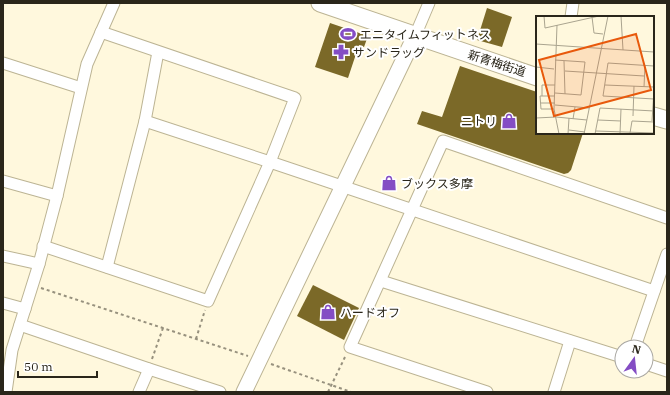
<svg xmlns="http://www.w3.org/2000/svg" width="670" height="395" viewBox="0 0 670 395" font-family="'IBM Plex Serif','Noto Sans JP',serif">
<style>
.building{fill:#7b6928}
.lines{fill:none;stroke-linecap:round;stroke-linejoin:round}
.street-casing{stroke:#bcb494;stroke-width:13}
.secondary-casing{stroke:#bcb494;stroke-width:17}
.primary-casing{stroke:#bcb494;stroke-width:19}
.path{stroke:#97917e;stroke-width:2;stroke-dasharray:3 3;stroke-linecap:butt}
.street{stroke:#fff;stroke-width:11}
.secondary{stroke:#fff;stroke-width:15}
.primary{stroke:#fff;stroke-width:17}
.labels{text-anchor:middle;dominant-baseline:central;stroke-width:4;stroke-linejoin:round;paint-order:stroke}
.poi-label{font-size:12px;fill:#2a261a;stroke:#fff;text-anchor:start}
.street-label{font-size:12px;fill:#2a261a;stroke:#fff}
.inset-road{fill:none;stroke:#aaa48f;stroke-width:1}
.view{fill:#e8590c;fill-opacity:0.15;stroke:#e8590c;stroke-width:2}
.inset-edge{fill:none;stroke:#2a261a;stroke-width:2}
</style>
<rect width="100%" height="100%" fill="#fff8dd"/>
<g class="building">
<polygon points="487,8 512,17 502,47 477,40"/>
<polygon points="330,23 368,36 364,47 359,45 348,78 315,67"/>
<polygon points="460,66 537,92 537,133 583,133 571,170 568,173 564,174 417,124 422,111 442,117"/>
<polygon points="313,285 359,308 344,340 297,316"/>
</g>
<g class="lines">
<defs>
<g id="street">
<polyline points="571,17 573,3"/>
<polyline points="415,36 429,3"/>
<polyline points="3,63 81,88"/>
<polyline points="145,121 270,162 654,291"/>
<polyline points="3,181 57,196"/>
<polyline points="43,246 208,301 270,162 295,98 101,32"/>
<polyline points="3,256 39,264"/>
<polyline points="107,267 145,121 158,52"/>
<polyline points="381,281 622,357"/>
<polyline points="3,303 25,309"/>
<polyline points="20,325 149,369 220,392"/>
<polyline points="635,347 667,254"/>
<polyline points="646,364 667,371"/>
<polyline points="6,392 12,350 39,264 57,196 87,64 114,3"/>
<polyline points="139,392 149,369"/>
<polyline points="487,392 350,347 443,141 667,218"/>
<polyline points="554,392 570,341"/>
</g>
<polyline id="secondary" points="244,392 415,36"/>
<g id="primary">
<polyline points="320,3 537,77"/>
<polyline points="653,116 667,120"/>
</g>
</defs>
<use href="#street" class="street-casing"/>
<use href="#secondary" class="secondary-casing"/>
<use href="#primary" class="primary-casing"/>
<g class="path">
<polyline points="41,288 248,356"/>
<polyline points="196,339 205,310"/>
<polyline points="152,359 163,328"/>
<polyline points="271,364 351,392"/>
<polyline points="328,392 345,357"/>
</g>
<use href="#street" class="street"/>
<use href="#secondary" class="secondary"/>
<use href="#primary" class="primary"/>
</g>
<defs>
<symbol id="stadium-bare" viewBox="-9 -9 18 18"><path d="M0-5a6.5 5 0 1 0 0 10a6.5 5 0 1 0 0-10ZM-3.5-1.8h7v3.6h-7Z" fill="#844dc4" stroke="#fff" stroke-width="2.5" paint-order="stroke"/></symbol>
<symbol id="pharmacy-bare" viewBox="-9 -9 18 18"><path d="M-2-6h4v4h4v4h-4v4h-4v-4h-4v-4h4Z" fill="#844dc4" stroke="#fff" stroke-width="2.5" paint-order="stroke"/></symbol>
<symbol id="shop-bare" viewBox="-9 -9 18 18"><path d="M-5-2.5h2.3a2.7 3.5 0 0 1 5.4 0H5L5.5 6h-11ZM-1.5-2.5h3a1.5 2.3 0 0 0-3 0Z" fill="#844dc4" stroke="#fff" stroke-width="2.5" paint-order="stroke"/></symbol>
</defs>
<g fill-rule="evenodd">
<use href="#stadium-bare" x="337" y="23" width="22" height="22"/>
<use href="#pharmacy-bare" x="330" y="41" width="22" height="22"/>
<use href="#shop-bare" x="498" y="110" width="22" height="22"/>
<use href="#shop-bare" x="378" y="172" width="22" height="22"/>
<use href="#shop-bare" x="317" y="301" width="22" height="22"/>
</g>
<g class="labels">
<g class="poi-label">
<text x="360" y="34">エニタイムフィットネス</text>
<text x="353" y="52">サンドラッグ</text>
<text x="497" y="121" text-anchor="end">ニトリ</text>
<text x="401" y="183">ブックス多摩</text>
<text x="340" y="312">ハードオフ</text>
</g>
<g class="street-label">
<text transform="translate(497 63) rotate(18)">新青梅街道</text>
</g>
</g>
<g transform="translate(536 16)">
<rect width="118" height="118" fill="#fff8dd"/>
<path class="inset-road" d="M8 0 9 12 63 0M85 0 87 34M56 1 58 17 67 18M21 9 18 93 23 118M0 28 118 36M28 45 29 78M118 50 72 47 67 80 118 83M0 51 18 53M29 55 108 60M69 69 118 71M108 71 109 49M19 77 45 79 49 46 19 44M6 80V69H19M5 87H19M19 89 53 92M18 93H5L4 80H19M97 100 98 70M20 101 51 104M0 102 20 101M37 103 39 91M62 104 85 105M116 105 118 74M33 114 49 116M60 115 118 117M94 117 96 105 118 106M32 118 33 102M48 118 72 0M59 118 64 92 118 95M84 118 85 93"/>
<path class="view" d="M100 18 115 74 18 100 3 44Z"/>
<rect width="118" height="118" class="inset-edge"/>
</g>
<rect width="670" height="395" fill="none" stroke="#2a261a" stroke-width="8"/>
<g transform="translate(634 359) rotate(15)"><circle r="19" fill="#ffffff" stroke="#aaa8a3"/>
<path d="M0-3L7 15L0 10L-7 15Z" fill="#844dc4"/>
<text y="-6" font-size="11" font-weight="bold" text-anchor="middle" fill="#2a261a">N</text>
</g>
<path d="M18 371v6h79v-6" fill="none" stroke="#2a261a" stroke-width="2"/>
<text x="24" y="371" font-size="12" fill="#2a261a" stroke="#ffffff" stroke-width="3" paint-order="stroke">50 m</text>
</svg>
